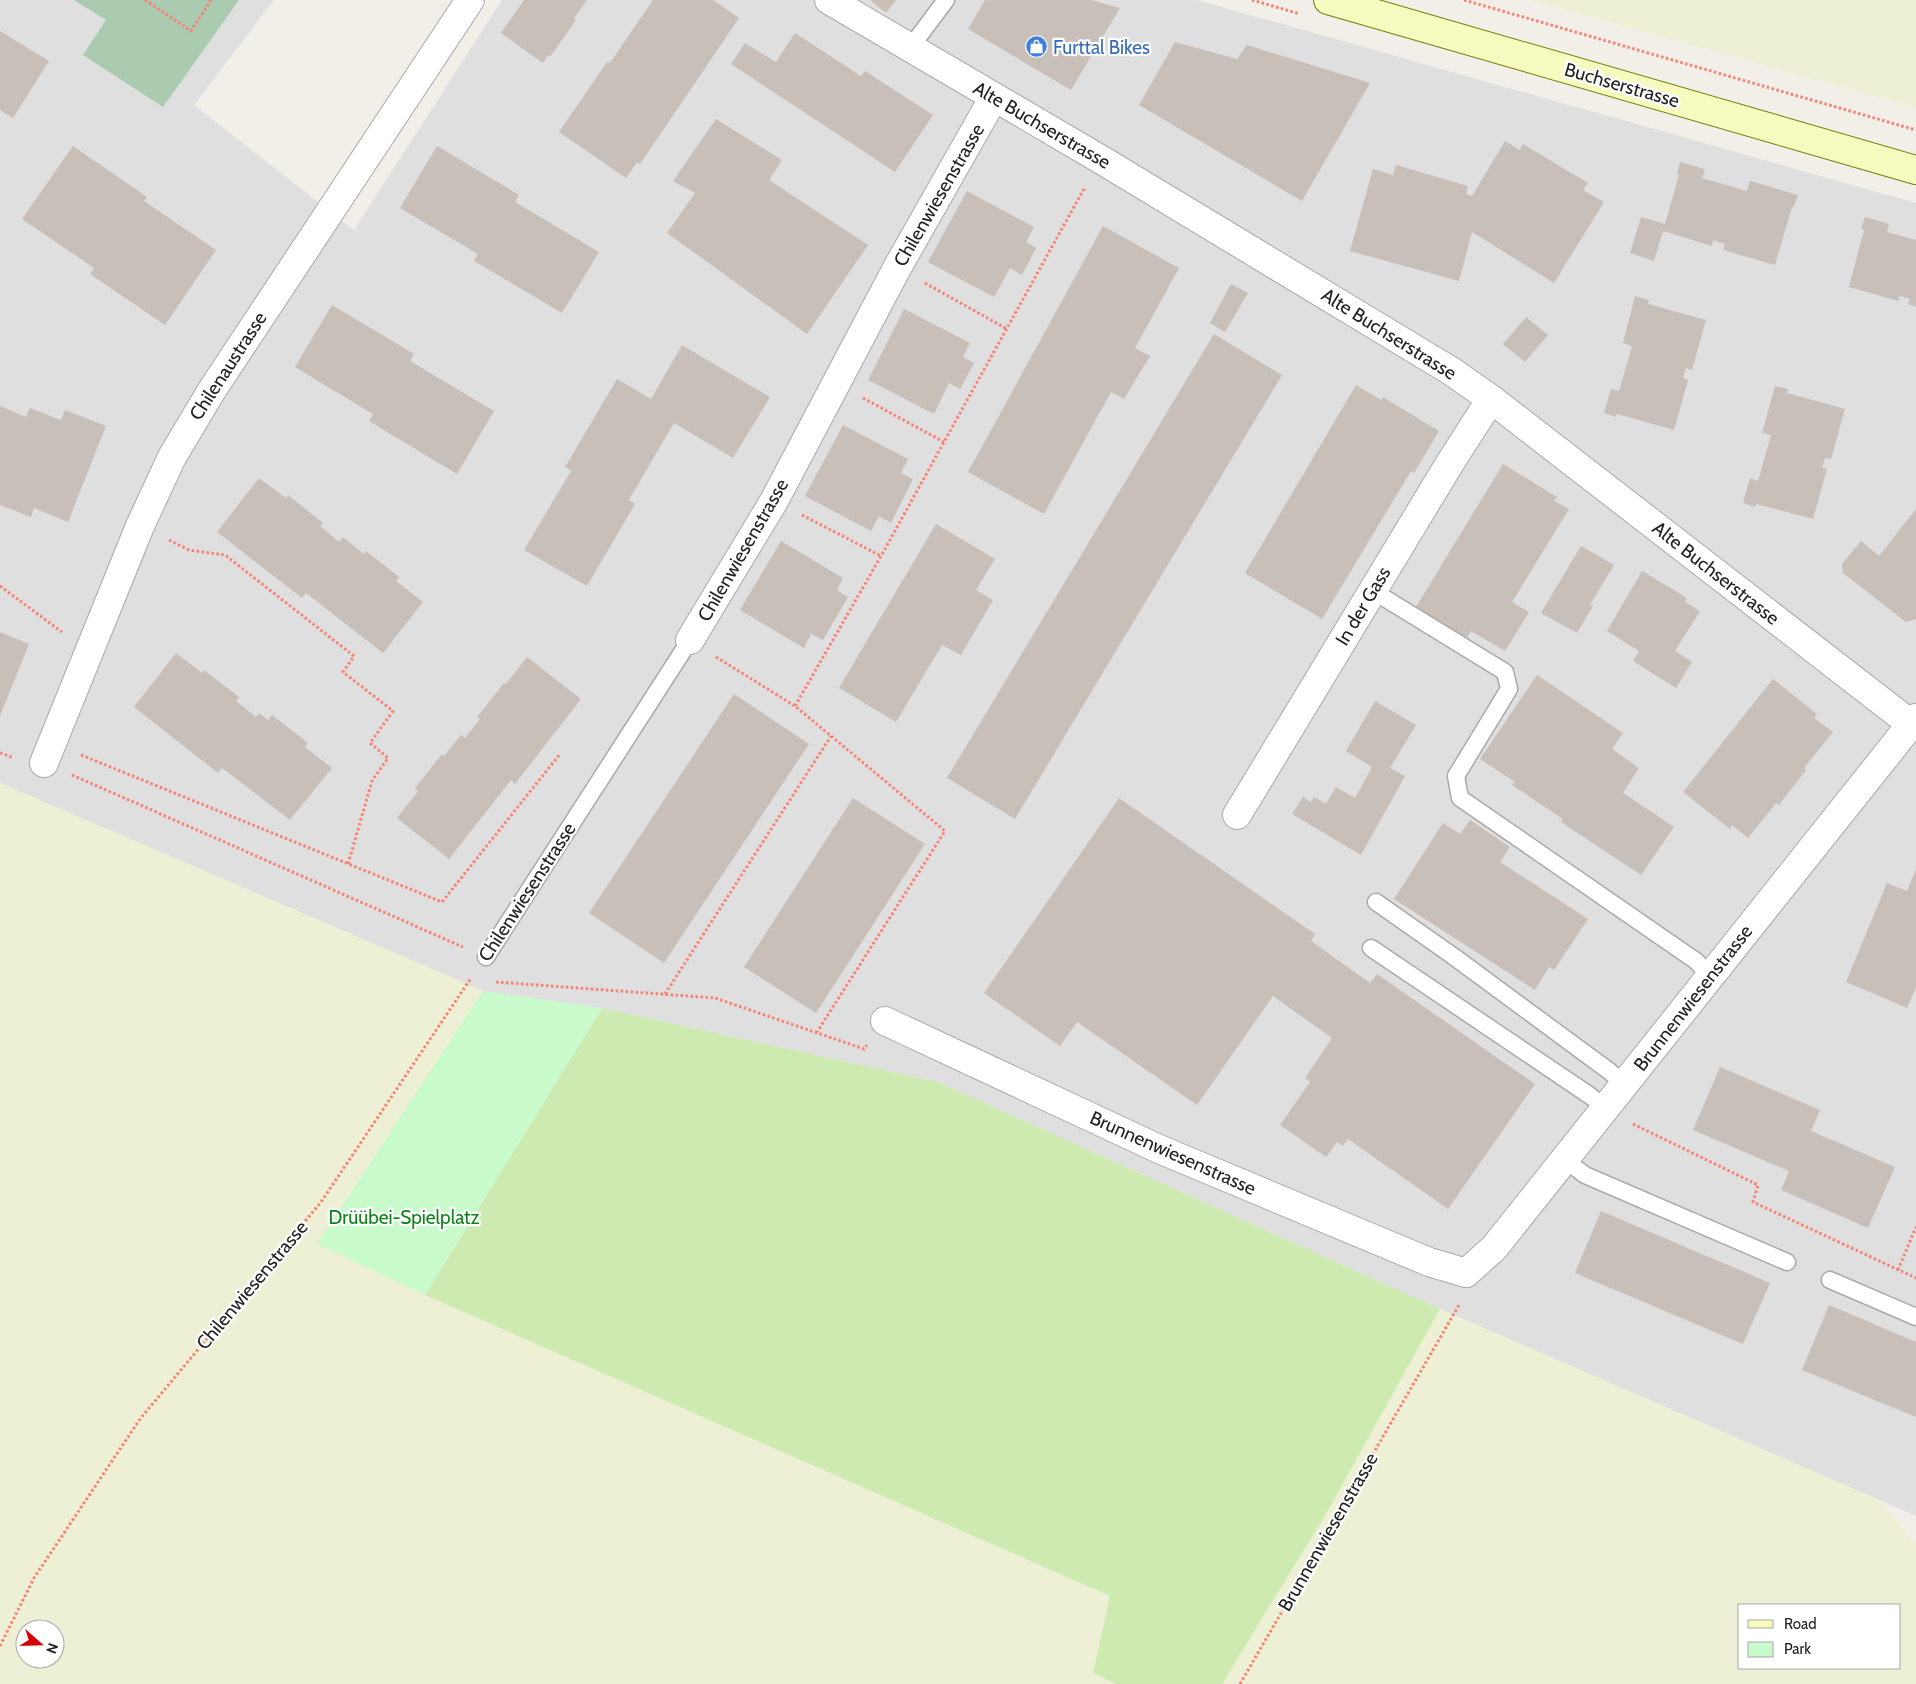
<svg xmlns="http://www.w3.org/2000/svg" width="1916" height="1684" viewBox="0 0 1916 1684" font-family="Cabin,sans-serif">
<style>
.residential{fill:#e0dfdf}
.farmland{fill:#eef0d5;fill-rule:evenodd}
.grass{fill:#cdebb0}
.cemetery{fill:#aacbaf}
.park{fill:#c8facc}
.building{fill:#c7bfb8}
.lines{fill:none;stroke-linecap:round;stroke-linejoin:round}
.lane-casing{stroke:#a9a9a9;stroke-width:19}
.street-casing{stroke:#a9a9a9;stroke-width:30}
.secondary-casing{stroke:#707d05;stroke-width:30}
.path{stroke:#fa8072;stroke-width:3;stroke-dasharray:2.5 2.5;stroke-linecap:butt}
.lane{stroke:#fff;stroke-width:16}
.street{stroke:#fff;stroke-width:28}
.secondary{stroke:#f7fabf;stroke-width:28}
.labels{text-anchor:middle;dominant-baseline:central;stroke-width:4.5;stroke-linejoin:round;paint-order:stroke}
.shop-label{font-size:19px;fill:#366cbe;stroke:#fff;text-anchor:start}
.street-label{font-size:19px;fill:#222;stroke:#fff}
.park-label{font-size:19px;fill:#0c8416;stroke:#fff}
</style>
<rect width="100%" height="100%" fill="#f2efe9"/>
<polygon class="residential" points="0,0 274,0 194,105 354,230 502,0 1197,0 1916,203 1916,1516 1440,1309 938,1082 602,1008 483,991 0,783"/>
<g class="farmland">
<polygon points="1529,0 1916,0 1916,108 1678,41"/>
<path d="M0 783 483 991 317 1244 425 1295 1110 1596 1093 1672 1116 1684H0ZM25 1629H55V1659H25Z"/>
<path d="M1440 1309 1879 1500 1916 1544V1684H1222L1326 1514ZM1740 1605H1900V1668H1740Z"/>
</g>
<polygon class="grass" points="602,1008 938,1082 1440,1309 1326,1514 1222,1684 1116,1684 1093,1673 1110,1596 425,1295"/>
<polygon class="cemetery" points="74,0 239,0 163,107 83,55 106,20"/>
<polygon class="park" points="483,991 602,1008 425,1295 317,1244"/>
<g class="building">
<polygon points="524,0 587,0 574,18 576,20 550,57 548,55 543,63 501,33"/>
<polygon points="653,0 713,0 739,18 640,164 637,162 626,178 559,132 607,62 610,63"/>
<polygon points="870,0 896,0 886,13"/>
<polygon points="985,0 1091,0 1120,8 1071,90 968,29"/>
<polygon points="0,31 49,61 13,118 0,110"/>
<polygon points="795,33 861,76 865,71 933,115 895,172 731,64 745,43 776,62"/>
<polygon points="1175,42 1237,59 1247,45 1370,83 1302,201 1139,105"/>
<polygon points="716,119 782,160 769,180 868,245 807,334 667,233 695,193 673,181"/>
<polygon points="1505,141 1520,150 1523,144 1588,183 1583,190 1604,202 1554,283 1472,232 1459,281 1350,251 1373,169 1393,175 1396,165 1468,186 1466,194 1472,196"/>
<polygon points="73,146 147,197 144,201 216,250 165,325 90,274 94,268 22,219"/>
<polygon points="437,146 519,195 515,202 599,252 562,313 474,261 478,254 400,208"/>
<polygon points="1680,162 1705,169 1702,178 1747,191 1750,181 1798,195 1794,207 1792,207 1775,265 1723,250 1725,244 1713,240 1712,246 1663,231 1654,261 1630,253 1641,217 1665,224 1679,175 1677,174"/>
<polygon points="967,191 1034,227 1026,242 1036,248 1022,275 1010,268 994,297 928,262"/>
<polygon points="1865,217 1889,224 1887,232 1916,240 1916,307 1908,304 1910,299 1900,296 1898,301 1849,287 1864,230 1861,229"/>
<polygon points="1103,226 1179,268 1135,348 1150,356 1124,399 1111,392 1044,514 968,472"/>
<polygon points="1231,284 1248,293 1225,332 1210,323"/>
<polygon points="1635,296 1649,300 1648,304 1706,320 1692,370 1686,368 1683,378 1688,380 1674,430 1617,414 1616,417 1604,413 1611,389 1619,391 1632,346 1623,343"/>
<polygon points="332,305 414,354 410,361 494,411 457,474 369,421 373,414 295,367"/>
<polygon points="904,309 970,343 963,357 974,363 960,389 949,383 934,414 868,380"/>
<polygon points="1526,317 1548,335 1525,362 1503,344"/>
<polygon points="1214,334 1282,375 1015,819 947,778"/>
<polygon points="682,345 770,397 733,458 674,423 629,500 635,504 587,586 524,550 571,471 565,467 617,379 651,399"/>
<polygon points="1356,385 1381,400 1383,397 1439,431 1414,473 1411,471 1322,619 1245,573"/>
<polygon points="1775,386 1788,389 1787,393 1845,409 1831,459 1825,458 1822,468 1827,469 1813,519 1756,504 1755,507 1743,503 1750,478 1758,481 1771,435 1762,433"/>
<polygon points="0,406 26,417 30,408 61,420 65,410 106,426 68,522 34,508 31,517 0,505"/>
<polygon points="843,425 908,459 901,473 913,479 891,523 879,516 871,531 805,496"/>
<polygon points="1503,464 1557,497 1554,501 1569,509 1512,602 1529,612 1505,651 1471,631 1467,638 1416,607"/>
<polygon points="259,478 286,498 288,495 323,523 320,526 339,542 343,537 364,554 366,551 399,577 396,581 423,602 383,653 306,593 302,598 217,532"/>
<polygon points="1916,509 1916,619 1906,622 1843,573 1842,564 1861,541 1879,556"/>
<polygon points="936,524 995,559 976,590 993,600 961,655 942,645 896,722 839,688"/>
<polygon points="781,541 843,578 837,590 848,597 823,640 811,634 804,648 740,610"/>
<polygon points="1581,546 1614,565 1590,605 1593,606 1577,633 1541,613"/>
<polygon points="1642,571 1687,598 1685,602 1700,611 1675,651 1692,662 1676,688 1633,661 1639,651 1607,631"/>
<polygon points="0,632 29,644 0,716"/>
<polygon points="176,653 202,673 204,670 239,697 236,701 256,717 259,713 268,720 272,715 308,743 305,747 332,768 290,820 222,768 218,773 134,707"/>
<polygon points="527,657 581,699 515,784 511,780 449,859 397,818 418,791 415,788 442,754 444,756 461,735 465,738 480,719 477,717 504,683 506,684"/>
<polygon points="1537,675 1623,733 1612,749 1639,768 1623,793 1674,827 1641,875 1561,822 1563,819 1512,785 1515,782 1480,759"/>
<polygon points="1773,679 1817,714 1814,718 1833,732 1804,768 1806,770 1779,805 1776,803 1748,838 1732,825 1730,829 1683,792"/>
<polygon points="734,694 809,744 664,963 589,913"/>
<polygon points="1375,701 1416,725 1390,768 1405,776 1361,855 1292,814 1303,797 1311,802 1314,797 1326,804 1336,787 1355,798 1372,767 1346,751"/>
<polygon points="853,798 925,844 816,1013 744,967"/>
<polygon points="1119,798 1315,934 1311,941 1370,983 1377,974 1535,1084 1448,1209 1348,1139 1343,1146 1337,1142 1326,1157 1280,1125 1310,1082 1305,1078 1332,1038 1273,996 1197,1105 1077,1022 1060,1046 984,993"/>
<polygon points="1470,820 1510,847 1500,862 1588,919 1554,970 1549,967 1535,990 1394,899 1443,823 1460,834"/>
<polygon points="1916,869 1916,987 1907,1008 1846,982 1887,883 1907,891"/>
<polygon points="1720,1067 1820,1110 1811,1131 1895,1167 1868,1228 1781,1190 1789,1171 1693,1130"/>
<polygon points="1601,1211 1770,1283 1743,1344 1575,1273"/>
<polygon points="1829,1305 1916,1342 1916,1417 1802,1370"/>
</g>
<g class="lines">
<defs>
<g id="lane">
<polyline points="910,48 946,0"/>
<polyline points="1373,591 1505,672 1509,689 1456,776 1460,798 1696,961 1710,976"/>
<polyline points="1376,902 1453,956 1609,1071 1625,1085"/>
<polyline points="1371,948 1589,1095 1606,1108"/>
<polyline points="486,957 690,640"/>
<polyline points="1564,1159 1585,1175 1787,1262"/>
<polyline points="1830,1280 1916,1317"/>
</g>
<g id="street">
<polyline points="829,0 1100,159 1451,371 1491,399 1911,724"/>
<polyline points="690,640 774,501 897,268 994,97"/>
<polyline points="44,763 140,526 172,457 212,390 470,0"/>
<polyline points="1237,815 1450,463 1491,399"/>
<polyline points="885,1021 1159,1149 1429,1262 1466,1273 1494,1248 1916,718"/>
</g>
<polyline id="secondary" points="1328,0 1916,170"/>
</defs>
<use href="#lane" class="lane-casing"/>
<use href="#street" class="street-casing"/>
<use href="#secondary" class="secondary-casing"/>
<g class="path">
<polyline points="145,0 191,31 211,0"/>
<polyline points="1252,0 1300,14"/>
<polyline points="1464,0 1916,130"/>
<polyline points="925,283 1007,329"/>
<polyline points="863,398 944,442"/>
<polyline points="802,515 881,556"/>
<polyline points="169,540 189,550 225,555 354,656 343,672 393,711 370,743 388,758 372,781 348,864"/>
<polyline points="0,586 62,632"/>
<polyline points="716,657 795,706 945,831 817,1032"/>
<polyline points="795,706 881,556 1085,187"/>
<polyline points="0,753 14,758"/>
<polyline points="81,755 442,902 560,754"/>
<polyline points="72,775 463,947"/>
<polyline points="496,982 715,998 864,1049 867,1045"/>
<polyline points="665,994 831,736"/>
<polyline points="1633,1124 1758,1185 1753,1202 1916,1278"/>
<polyline points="1898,1270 1916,1227"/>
<polyline points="0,1646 34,1578 140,1419 321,1202 471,978"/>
<polyline points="1240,1684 1459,1305"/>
</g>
<use href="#lane" class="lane"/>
<use href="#street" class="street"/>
<use href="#secondary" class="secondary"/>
</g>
<defs>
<symbol id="shop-disc" viewBox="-11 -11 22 22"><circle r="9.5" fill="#3f7fe0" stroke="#fff"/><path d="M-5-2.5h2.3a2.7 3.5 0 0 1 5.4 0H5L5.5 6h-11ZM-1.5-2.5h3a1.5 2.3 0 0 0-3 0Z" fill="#fff"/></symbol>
</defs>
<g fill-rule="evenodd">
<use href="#shop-disc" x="1024" y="34" width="25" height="25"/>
</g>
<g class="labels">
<g class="shop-label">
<text x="1053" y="47">Furttal Bikes</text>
</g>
<g class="street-label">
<text transform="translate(1622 85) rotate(16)">Buchserstrasse</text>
<text transform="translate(1042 125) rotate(30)">Alte Buchserstrasse</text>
<text transform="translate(939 195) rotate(-60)">Chilenwiesenstrasse</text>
<text transform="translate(1389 334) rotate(32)">Alte Buchserstrasse</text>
<text transform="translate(228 366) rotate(-57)">Chilenaustrasse</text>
<text transform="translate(743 550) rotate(-60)">Chilenwiesenstrasse</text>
<text transform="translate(1716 573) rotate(38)">Alte Buchserstrasse</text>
<text transform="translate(1363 606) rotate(-59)">In der Gass</text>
<text transform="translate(527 892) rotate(-57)">Chilenwiesenstrasse</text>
<text transform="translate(1693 998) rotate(-52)">Brunnenwiesenstrasse</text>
<text transform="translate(1173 1153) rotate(24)">Brunnenwiesenstrasse</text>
<text transform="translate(252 1285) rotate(-50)">Chilenwiesenstrasse</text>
<text transform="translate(1328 1532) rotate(-60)">Brunnenwiesenstrasse</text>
</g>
<g class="park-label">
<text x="404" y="1217">Drüübei-Spielplatz</text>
</g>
</g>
<rect x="1738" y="1604" width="162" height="65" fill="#ffffff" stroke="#a7a7a7"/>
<rect x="1748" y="1620" width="25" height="8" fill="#f7fabf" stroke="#a7a7a7"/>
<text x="1784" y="1629" font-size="15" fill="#222222">Road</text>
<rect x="1748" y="1642" width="25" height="15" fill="#c8facc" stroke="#a7a7a7"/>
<text x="1784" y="1654" font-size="15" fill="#222222">Park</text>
<g transform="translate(40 1644) rotate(110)"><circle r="24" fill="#ffffff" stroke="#a7a7a7"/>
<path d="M0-4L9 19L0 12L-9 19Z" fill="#d40000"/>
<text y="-8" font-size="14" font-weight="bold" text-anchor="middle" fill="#222222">N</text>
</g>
</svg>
